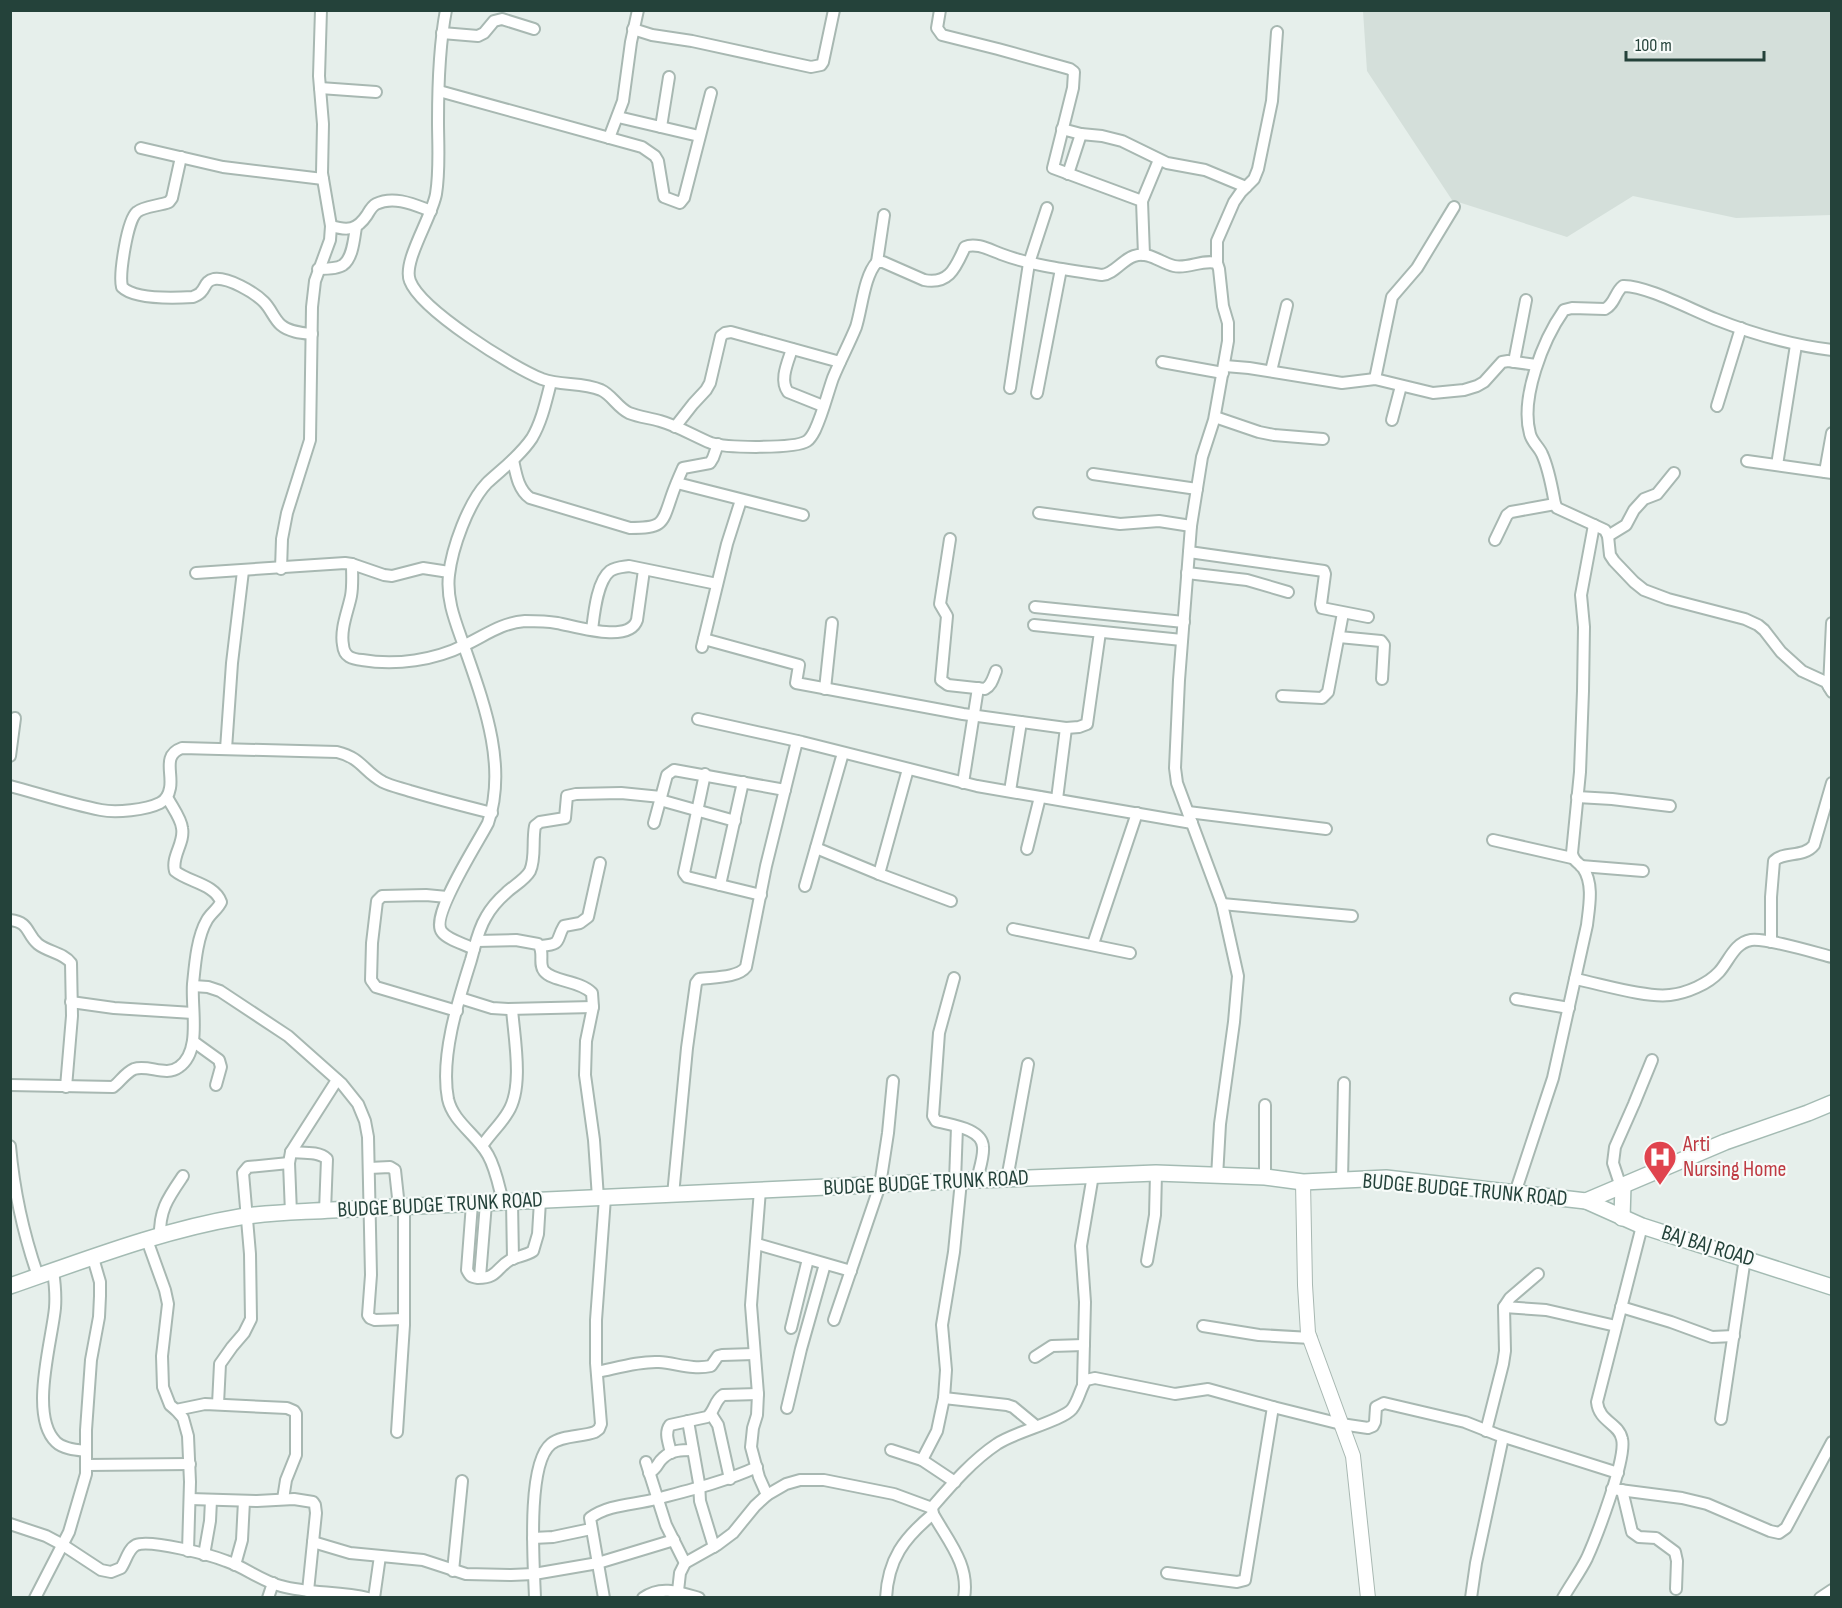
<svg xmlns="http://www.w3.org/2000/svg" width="1842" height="1608" viewBox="0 0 1842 1608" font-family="'Sofia Sans Condensed',sans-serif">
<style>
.built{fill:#d4dfda}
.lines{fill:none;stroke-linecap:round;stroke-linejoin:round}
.minor-casing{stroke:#a8b8b2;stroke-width:14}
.tertiary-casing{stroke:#a8b8b2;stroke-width:16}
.secondary-casing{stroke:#a4bbb3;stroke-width:18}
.minor{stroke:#fff;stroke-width:10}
.tertiary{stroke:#fff;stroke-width:14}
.secondary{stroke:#fff;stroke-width:15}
.labels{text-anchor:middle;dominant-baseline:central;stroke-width:4.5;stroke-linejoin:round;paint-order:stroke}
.health-label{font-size:22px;fill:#be3a42;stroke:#f7fbf9;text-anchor:start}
.street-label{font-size:22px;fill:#24423a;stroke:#f7fbf9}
</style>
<rect width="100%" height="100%" fill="#e6efeb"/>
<polygon class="built" points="1363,11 1831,11 1831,215 1736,218 1633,196 1567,237 1452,200 1367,71"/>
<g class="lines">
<defs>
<g id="minor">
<path d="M446 10C439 47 438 84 438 121 438 145 440 170 436 194 432 217 402 262 410 281 421 310 512 367 542 379 561 386 582 382 601 390 612 395 617 407 629 413 639 417 650 418 660 421 678 426 694 436 711 443 725 448 795 449 807 441 810 439 813 434 815 430 823 413 827 395 833 378 840 361 849 344 856 327 862 308 864 276 877 262H883L924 280C950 285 956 266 965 247 976 242 990 250 1001 254 1033 266 1068 270 1102 275 1114 274 1122 260 1134 256 1150 251 1160 263 1174 266 1189 269 1202 259 1217 263"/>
<polyline points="940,10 937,28 942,35 998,49 1070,69 1074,72 1073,88 1053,168 1142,201 1144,255"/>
<polyline points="633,29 652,35 692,41 811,67 821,65 823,62 834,10"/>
<polyline points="442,33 478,36 484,33 494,21 502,19 534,29"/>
<polyline points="320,88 376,92"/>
<polyline points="439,91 642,147 655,156 658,161 664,197 680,203 684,198 711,93"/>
<polyline points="618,117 699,136"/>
<polyline points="661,127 669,77"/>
<polyline points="1062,129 1081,134 1102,136 1122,141 1167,163 1205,170 1246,187"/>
<polyline points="609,138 623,101 631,42 638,10"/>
<polyline points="141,148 223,167 323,179"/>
<path d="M181 157 172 198 169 202C159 206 144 206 137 212 127 220 119 275 122 287 135 300 176 298 193 297 195 296 200 294 201 292 206 287 205 281 214 279 228 277 254 292 264 302 271 309 274 319 281 325 289 332 302 333 312 334"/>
<polyline points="1068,174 1081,134"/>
<polyline points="1142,201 1159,160"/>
<path d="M331 226C348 231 357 230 367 215 370 210 372 206 376 204 394 195 415 205 431 211"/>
<polyline points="877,262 884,215"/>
<path d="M318 269C325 269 337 269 343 265 353 258 354 238 356 227"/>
<path d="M792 349C788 362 779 380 788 392L823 406"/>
<path d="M1832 350C1791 345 1753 334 1715 319 1692 310 1645 285 1623 286 1615 292 1615 304 1605 309L1572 308 1564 310C1543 340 1520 398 1530 434 1532 442 1539 447 1542 454 1549 469 1552 488 1555 504L1557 508 1605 530 1608 536 1610 555 1614 561 1634 582 1644 590 1668 599 1745 619 1758 625 1764 630 1781 652 1802 671 1826 682 1832 692"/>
<polyline points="1162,362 1223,373"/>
<polyline points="1514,362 1526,300"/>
<polyline points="1225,366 1249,368 1342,383 1375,379 1433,393 1464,390 1477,386 1484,382 1502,362 1508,361 1536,365"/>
<polyline points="1271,371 1287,305"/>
<polyline points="1375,379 1392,297 1417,268 1454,207"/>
<polyline points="1010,388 1029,263 1047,208"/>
<polyline points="1037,393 1061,269"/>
<polyline points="1717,406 1741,328"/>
<polyline points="1215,417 1259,432 1274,435 1323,439"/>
<polyline points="1392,420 1401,386"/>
<polyline points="675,427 693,404 706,390 710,383 721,336 725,333 731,332 840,362"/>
<path d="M513 460C516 474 518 489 530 498L630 528C664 528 662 524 672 495 675 486 679 477 683 468L710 463 713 458 718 444"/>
<polyline points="1747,461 1832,473"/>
<polyline points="1777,465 1796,345"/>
<polyline points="1825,472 1832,433"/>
<polyline points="1093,474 1197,489"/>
<polyline points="677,483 803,515"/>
<polyline points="1039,513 1120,524 1159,521 1191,526"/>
<polyline points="1608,536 1626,525 1634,510 1644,499 1657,494 1674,473"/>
<path d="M950 539 940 604 947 616 941 680 948 685 985 689C992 685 993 678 996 671"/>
<polyline points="1495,540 1507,515 1511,512 1555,504"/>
<polyline points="1189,552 1324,571 1325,574 1321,604 1322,608 1368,617"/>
<path d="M352 564C352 574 353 585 351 596 348 611 340 629 343 645 344 657 352 659 362 660 396 666 435 660 465 645 486 635 501 623 525 621 535 621 546 621 557 623 575 626 629 644 637 620L644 570"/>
<polyline points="281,569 282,539 287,513 310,440 312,307 315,281 330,240 331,226 322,173 323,124 319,76 321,10"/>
<polyline points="196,573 345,563 352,564 384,575 392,576 423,568 449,572"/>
<polyline points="1187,573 1247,580 1288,592"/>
<polyline points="1035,607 1184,622"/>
<polyline points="1034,625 1182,640"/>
<path d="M592 630C594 614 597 581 610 571 616 567 622 567 629 566L717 584"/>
<polyline points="1339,637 1381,641 1384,645 1382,679"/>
<polyline points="704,639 799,665 796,683 963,714 1066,728 1079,727 1087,724 1100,632"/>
<polyline points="702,647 727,544 741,500"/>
<polyline points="1829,687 1832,623"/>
<polyline points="825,689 832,623"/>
<polyline points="1282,696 1322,698 1328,692 1343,613"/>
<polyline points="698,719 802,742 977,786 1192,823"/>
<polyline points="226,749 232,663 243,571"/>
<polyline points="10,756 15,718"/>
<polyline points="705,774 684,873 687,877 761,895"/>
<polyline points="963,783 978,688"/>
<path d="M10 786C40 794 70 804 101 810 116 813 146 810 160 803 166 800 169 794 170 788 173 773 162 755 182 748L337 752C362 758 363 771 383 782 391 786 401 788 410 791 437 799 464 806 492 813"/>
<polyline points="1010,791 1021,722"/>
<polyline points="1577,797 1612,799 1670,806"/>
<polyline points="1057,799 1066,728"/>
<polyline points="660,800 735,821"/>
<polyline points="1188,812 1326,829"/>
<polyline points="654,823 667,775 674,770 785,790"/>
<polyline points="1493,840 1572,858"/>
<polyline points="816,848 879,874 951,901"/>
<polyline points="1027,849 1040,797"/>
<polyline points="1581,866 1643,871"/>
<polyline points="879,874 908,769"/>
<polyline points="720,885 743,782"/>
<polyline points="805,886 843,753"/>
<polyline points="447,897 426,895 382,896 377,901 372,943 371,980 376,987 457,1011"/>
<polyline points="1222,904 1352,916"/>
<path d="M10 920C30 922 26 934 38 944 48 952 64 953 71 963L72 1016 66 1087"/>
<polyline points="1013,929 1130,953"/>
<path d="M477 941 516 940 538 944C545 952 538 964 544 971 553 982 579 980 592 993L593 1007 586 1041 585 1075 594 1140 598 1198"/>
<path d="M1771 942V897L1774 861C1783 851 1804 858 1814 845L1832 783"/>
<polyline points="1093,944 1137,813"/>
<path d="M541 946C563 944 555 941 564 926L580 923 588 917 600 863"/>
<path d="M474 949C465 944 448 940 442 932 429 917 479 841 488 823 508 765 483 701 464 646 456 623 446 600 449 575 452 548 468 503 487 483 502 469 520 456 532 438 542 421 546 401 551 382"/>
<path d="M954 978 939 1033 933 1116 936 1121C950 1125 982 1128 983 1147 984 1157 979 1170 977 1180"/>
<path d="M1575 979C1601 984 1646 998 1670 995 1687 993 1708 984 1719 972 1729 961 1734 943 1751 940 1767 938 1813 952 1832 957"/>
<polyline points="193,986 208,987 220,991 288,1036 342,1084 358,1104 365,1121 368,1137 371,1275 368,1315 370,1318 375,1320 404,1319"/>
<polyline points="460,998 492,1008 508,1009 593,1007"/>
<polyline points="1516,999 1569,1008"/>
<polyline points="71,1002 114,1008 193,1013"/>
<polyline points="194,1042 219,1060 221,1067 216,1085"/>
<path d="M10 1085 113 1087C120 1082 125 1073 134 1069 148 1064 166 1077 179 1067 202 1051 191 1009 193 984 195 964 197 937 207 920 211 913 218 909 221 902 215 884 188 882 175 871 171 856 185 843 182 828 181 818 172 807 167 797"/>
<path d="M10 1146C14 1191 23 1233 38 1276"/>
<path d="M482 1146C490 1134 501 1124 508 1112 524 1087 514 1037 512 1009"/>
<path d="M291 1152C302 1153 319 1151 327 1159L325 1211"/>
<polyline points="369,1168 390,1167 395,1170 399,1207"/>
<polyline points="1217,1177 1220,1124 1234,1022 1238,976 1222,904 1177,783 1175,768 1179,680 1191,526 1202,457 1214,420 1228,341 1228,323 1223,306 1219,269 1217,263 1217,241 1234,202 1241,192 1254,179 1258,169 1272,101 1277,32"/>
<polyline points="1265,1177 1265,1105"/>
<polyline points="1007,1179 1028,1064"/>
<polyline points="1342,1180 1344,1083"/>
<polyline points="955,1181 957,1127"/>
<polyline points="1621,1187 1613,1163 1615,1147 1634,1104 1652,1060"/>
<polyline points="760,1190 751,1305 758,1394 757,1415 753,1428 751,1447 759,1477 767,1495"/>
<path d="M1515 1193 1553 1078 1587 925C1589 907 1594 884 1583 868 1578 862 1573 861 1572 853L1580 772 1583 691 1584 627 1581 595 1594 525"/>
<path d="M673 1195 687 1048 696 983 699 979C713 977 738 978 746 967L766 866 797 741"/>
<path d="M503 1202C499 1187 496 1169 488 1155 477 1135 453 1122 448 1099 440 1057 458 1001 471 960 475 946 478 930 486 917 491 908 498 900 506 893 513 886 525 880 530 871 536 858 532 841 535 826L540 822 565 818 567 796 576 794 621 793 661 797"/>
<polyline points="512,1202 513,1259"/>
<path d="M472 1204 467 1270C470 1276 471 1277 478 1278 498 1278 496 1268 510 1260 517 1256 526 1256 533 1251L538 1234 540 1201"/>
<polyline points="291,1213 289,1163 291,1152 337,1080"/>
<path d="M160 1237C159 1210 168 1198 183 1176"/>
<polyline points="147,1240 165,1290 168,1304 162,1356 163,1387 170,1405 176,1410 183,1418 188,1436 190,1482 188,1551"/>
<polyline points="757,1244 851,1271"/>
<polyline points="1147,1261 1155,1215 1156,1173"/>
<path d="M53 1271C55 1284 56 1295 55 1308 52 1341 29 1416 56 1442 63 1449 77 1450 86 1451"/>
<polyline points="480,1277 486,1203"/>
<polyline points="1504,1307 1546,1310 1616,1326"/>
<polyline points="1621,1307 1671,1322 1712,1337 1734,1336"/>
<polyline points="834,1320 880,1185 888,1133 893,1081"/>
<polyline points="1203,1326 1259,1335 1311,1338"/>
<polyline points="791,1328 808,1259"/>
<polyline points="1035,1357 1052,1346 1084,1345"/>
<path d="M597 1372C617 1368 639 1361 659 1362 676 1363 692 1370 711 1366L718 1356 722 1355 754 1354"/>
<polyline points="1083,1384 1085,1302 1081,1246 1093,1175"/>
<polyline points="944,1398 1007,1405 1013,1407 1036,1426"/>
<polyline points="218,1404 220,1364 232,1347 244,1333 251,1319 250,1254 243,1173 248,1167 289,1163"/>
<polyline points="787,1408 801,1349 825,1264"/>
<polyline points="176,1410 205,1404 287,1408 294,1411 296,1414 296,1455 286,1480 283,1499"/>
<polyline points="711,1414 718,1425 730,1479"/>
<polyline points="1721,1419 1745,1258"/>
<polyline points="688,1421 699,1483 700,1501 714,1547"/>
<polyline points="1486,1431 1503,1364 1505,1351 1504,1307 1510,1298 1538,1274"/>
<polyline points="397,1432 404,1325 404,1207"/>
<polyline points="891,1450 922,1460 955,1482"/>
<path d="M671 1453C669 1443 664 1433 670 1425L707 1417C715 1411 714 1401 723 1395L758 1394"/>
<polyline points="922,1460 937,1431 944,1398 946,1370 942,1325 954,1252 961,1181"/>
<polyline points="646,1462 666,1525 685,1563"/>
<polyline points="87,1465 190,1464"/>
<path d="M649 1473C659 1467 656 1464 663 1458 671 1450 682 1450 693 1450"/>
<polyline points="1612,1489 1682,1498 1707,1504 1770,1531 1779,1533 1786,1528 1832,1442"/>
<polyline points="1622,1490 1632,1532 1639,1537 1656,1538 1675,1552 1677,1561 1676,1589"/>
<polyline points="190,1499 257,1501 294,1499 313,1502 315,1505 316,1513 308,1591"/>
<path d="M10 1524 46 1536 63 1545 101 1570 111 1572 121 1568C126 1561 128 1549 136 1545 150 1539 211 1555 226 1561 245 1567 261 1581 281 1586 309 1594 339 1591 368 1598"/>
<polyline points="533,1538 553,1537 591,1529"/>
<polyline points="313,1542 350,1553 423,1560 466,1574 511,1575 534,1574 598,1563 674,1540"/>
<polyline points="204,1555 210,1521 211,1500"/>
<polyline points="235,1565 242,1540 244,1501"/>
<polyline points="453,1571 462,1481"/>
<polyline points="1167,1573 1237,1582 1245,1580 1273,1407"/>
<polyline points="678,1591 680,1573 685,1563 717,1545 733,1533 755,1506 767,1495 786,1484 800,1480 824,1480 894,1494 932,1508"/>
<polyline points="35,1598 69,1532 86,1474 86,1430 91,1360 99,1317 100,1296 100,1282 93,1258"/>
<polyline points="268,1598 273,1583"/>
<polyline points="374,1598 380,1556"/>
<path d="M535 1598C534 1567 526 1464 551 1444 562 1435 582 1437 595 1432L599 1429 601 1424 596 1363V1320L605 1198"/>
<path d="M604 1598 590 1518C609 1504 634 1505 656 1499 690 1490 724 1482 757 1467"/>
<path d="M643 1598C661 1585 679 1592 699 1598"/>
<path d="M886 1598C888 1559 904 1538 933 1514"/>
<path d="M964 1598C970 1565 948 1541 933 1514L932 1508 934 1505C953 1483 973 1460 997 1444 1014 1432 1062 1421 1072 1409 1079 1400 1080 1389 1086 1380L1095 1378 1175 1394 1208 1389 1273 1407 1341 1424 1368 1428 1373 1426 1375 1422 1376 1407 1384 1403 1465 1422 1498 1435 1618 1473"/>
<polyline points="1471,1598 1476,1563 1503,1437"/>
<path d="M1563 1598C1571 1584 1580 1572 1587 1558 1596 1538 1627 1458 1622 1439 1619 1423 1599 1422 1597 1402L1642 1226"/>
<polyline points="1820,1598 1832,1590"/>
</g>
<polyline id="tertiary" points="1303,1182 1305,1285 1308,1333 1353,1456 1368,1598"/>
<g id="secondary">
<polyline points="1586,1201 1642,1226 1832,1287"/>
<polyline points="1622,1218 1623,1185"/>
<path d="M10 1286C85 1260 162 1230 240 1217 270 1212 301 1212 332 1210L977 1180 1156 1173 1265 1177 1303 1182 1386 1178 1586 1201 1725 1142 1808 1113 1832 1103"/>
</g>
</defs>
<use href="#minor" class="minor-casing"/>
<use href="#tertiary" class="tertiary-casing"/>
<use href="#secondary" class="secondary-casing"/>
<use href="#minor" class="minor"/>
<use href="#tertiary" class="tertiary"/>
<use href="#secondary" class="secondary"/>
</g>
<defs>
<symbol id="hospital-pin" viewBox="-11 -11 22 30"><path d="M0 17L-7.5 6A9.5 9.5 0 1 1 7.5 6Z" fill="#e0444e" stroke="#f7fbf9"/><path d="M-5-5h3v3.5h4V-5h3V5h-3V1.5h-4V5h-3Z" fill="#fff"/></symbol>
</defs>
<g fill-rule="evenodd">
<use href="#hospital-pin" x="1641" y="1138" width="38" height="52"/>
</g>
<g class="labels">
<g class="health-label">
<text x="1683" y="1144">Arti<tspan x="1683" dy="25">Nursing Home</tspan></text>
</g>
<g class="street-label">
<text transform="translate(926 1183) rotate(-3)">BUDGE BUDGE TRUNK ROAD</text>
<text transform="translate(1465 1190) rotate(5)">BUDGE BUDGE TRUNK ROAD</text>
<text transform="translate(440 1205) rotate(-3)">BUDGE BUDGE TRUNK ROAD</text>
<text transform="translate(1708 1246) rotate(17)">BAJ BAJ ROAD</text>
</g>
</g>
<rect width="1842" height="1608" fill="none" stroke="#24423a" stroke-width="24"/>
<path d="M1626 51v9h138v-9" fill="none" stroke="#24423a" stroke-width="3"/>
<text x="1635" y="51" font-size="18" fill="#24423a" stroke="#f7fbf9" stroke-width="4.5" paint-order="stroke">100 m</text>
</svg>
